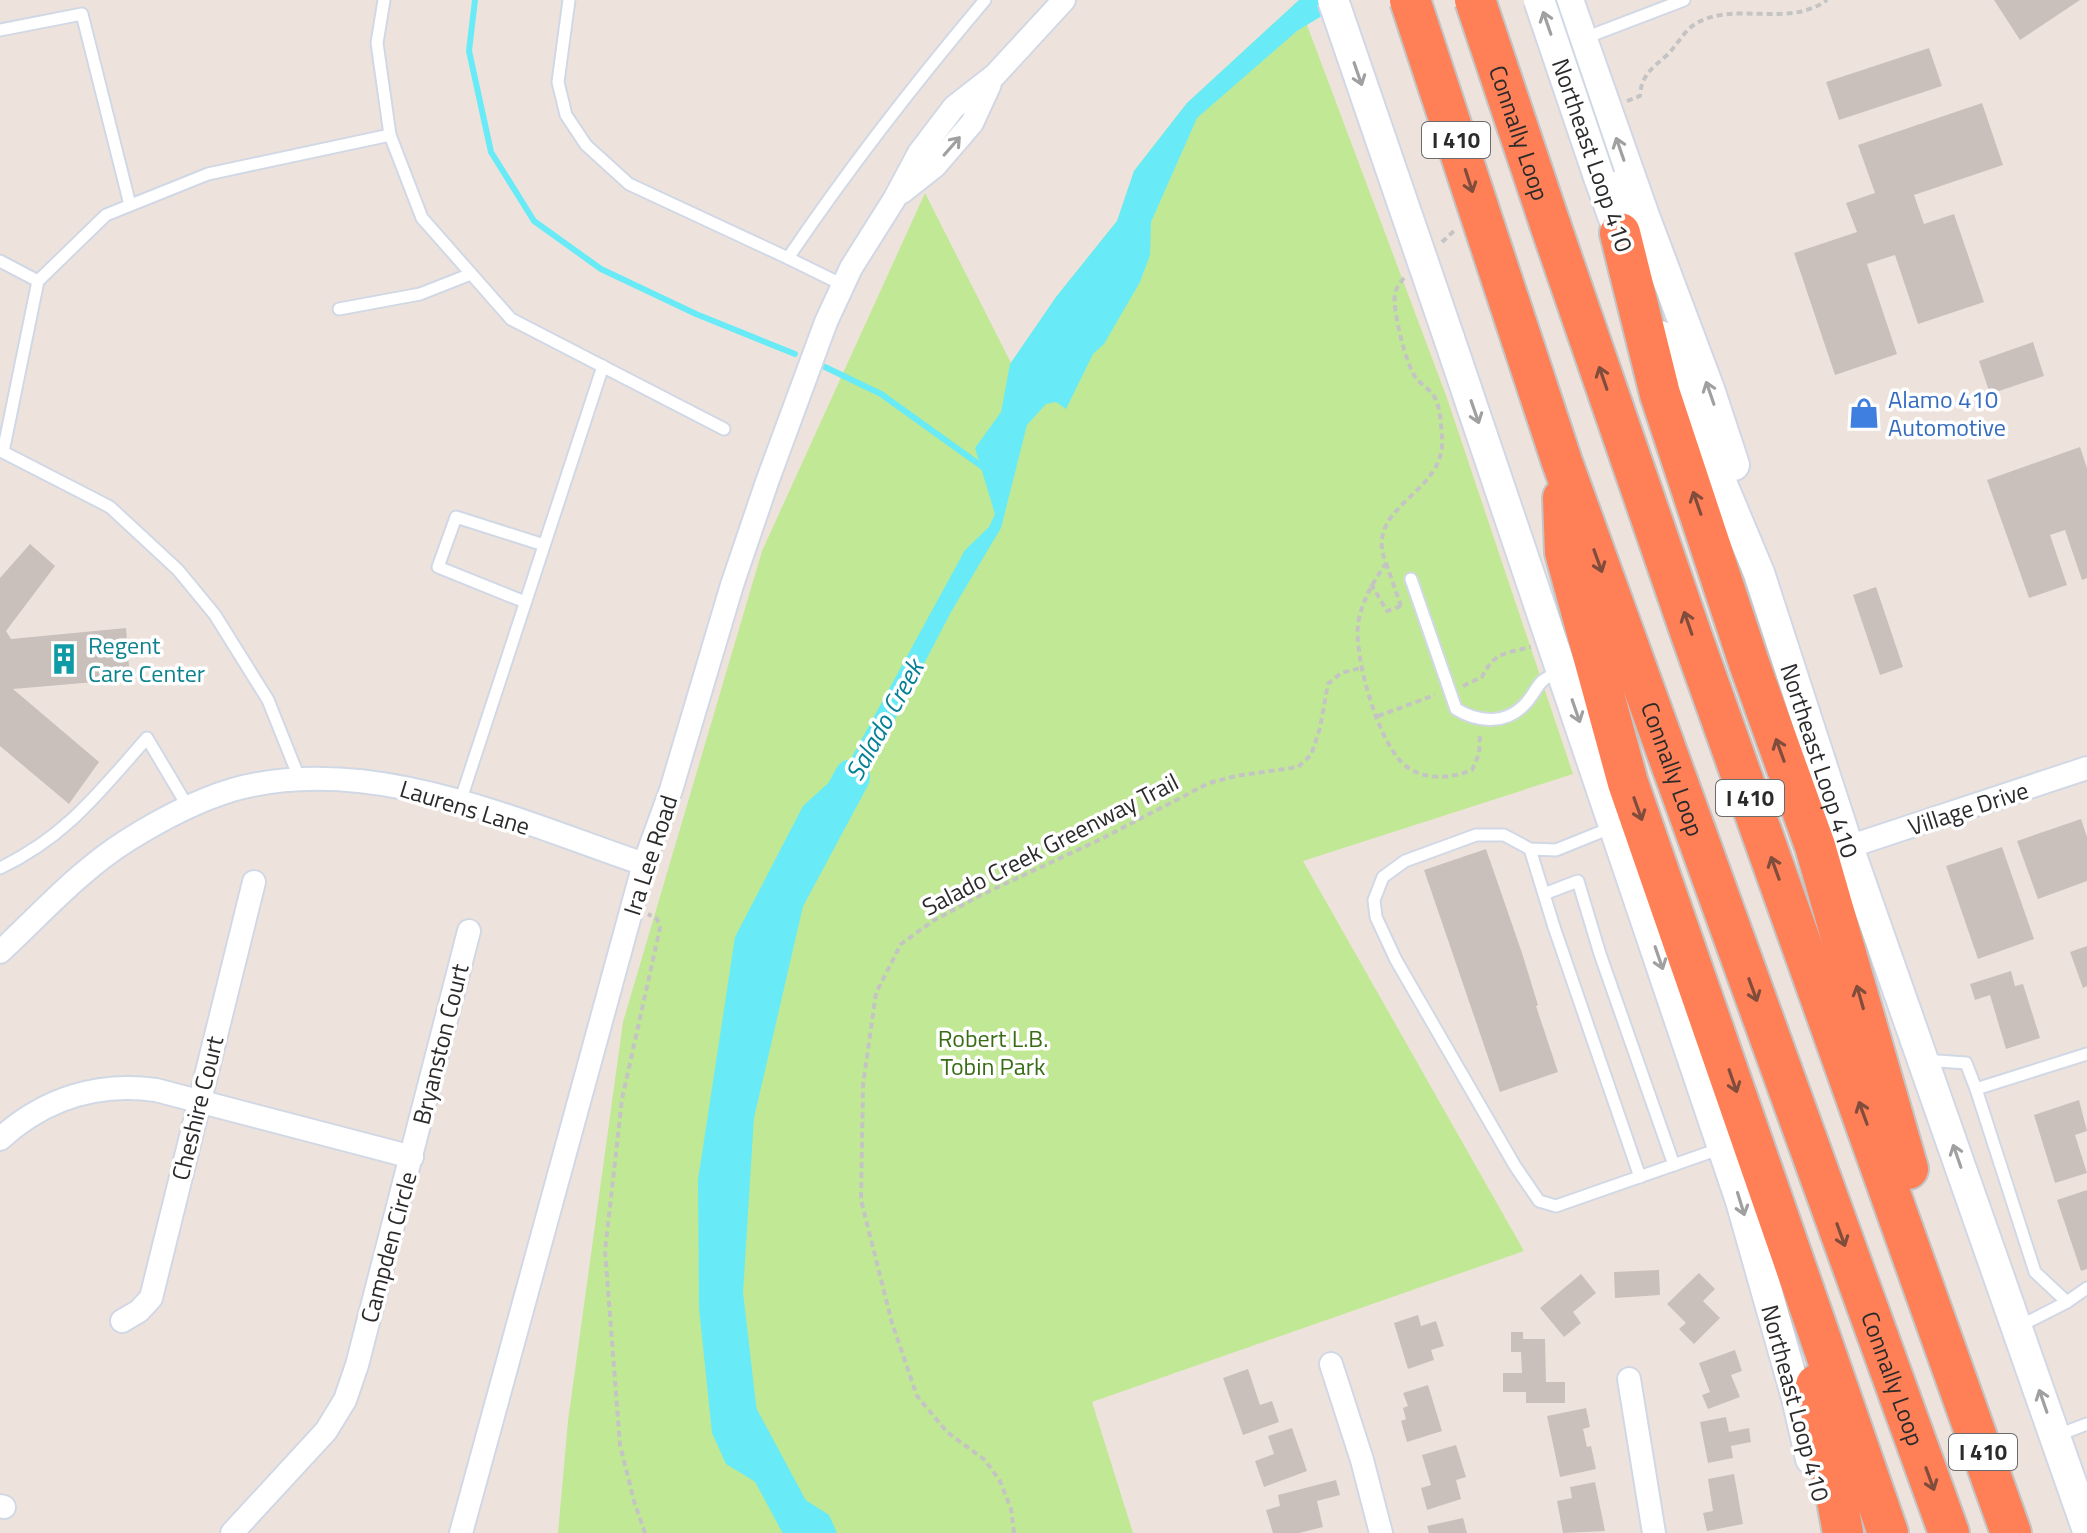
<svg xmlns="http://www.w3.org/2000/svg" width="2087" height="1533" viewBox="0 0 2087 1533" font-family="'Titillium Web',sans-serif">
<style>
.green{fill:#c1e895}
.water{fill:#68ebf6}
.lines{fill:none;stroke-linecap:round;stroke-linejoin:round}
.stream{stroke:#68ebf6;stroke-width:6}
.river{stroke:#68ebf6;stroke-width:36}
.building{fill:#c9c0bc}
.service-casing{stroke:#d1d8e5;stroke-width:15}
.minor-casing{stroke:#d1d8e5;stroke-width:26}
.secondary-casing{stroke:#d1d8e5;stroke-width:34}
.motorway-casing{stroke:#c4c4c4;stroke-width:44}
.path{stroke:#c4c4c4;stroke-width:4;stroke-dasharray:6 4;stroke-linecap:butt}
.service{stroke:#fff;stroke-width:11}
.minor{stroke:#fff;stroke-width:22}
.secondary{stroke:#fff;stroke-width:30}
.motorway{stroke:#ff7f56;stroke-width:40}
.secondary-bridge-casing{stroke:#d1d8e5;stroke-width:34;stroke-linecap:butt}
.motorway-bridge-casing{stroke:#c4c4c4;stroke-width:44;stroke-linecap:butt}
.secondary-bridge{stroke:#fff;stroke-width:30}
.motorway-bridge{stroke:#ff7f56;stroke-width:40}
.oneway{stroke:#a0a0a0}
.oneway2{stroke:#804d3c}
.labels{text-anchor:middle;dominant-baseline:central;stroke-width:7;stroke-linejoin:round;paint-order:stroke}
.shield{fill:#fff;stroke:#6b6b6b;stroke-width:2}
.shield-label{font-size:22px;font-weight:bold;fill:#2b2b2b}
.street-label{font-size:24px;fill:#2b2b2b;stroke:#fff}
.shop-label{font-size:24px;fill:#366cbe;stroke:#fff;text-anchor:start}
.culture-label{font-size:24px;fill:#0d838f;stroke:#fff;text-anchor:start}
.park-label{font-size:24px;fill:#386d15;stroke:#fff}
.water-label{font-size:26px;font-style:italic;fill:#068096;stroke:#fff}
</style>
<rect width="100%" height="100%" fill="#eee3dc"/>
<polygon class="green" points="1298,1 1447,398 1573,774 1303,861 1524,1251 1092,1402 1133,1533 558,1533 568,1421 623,1022 762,551 925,193 1011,363 1056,297 1117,221 1134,171 1187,103"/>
<polygon class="water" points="1299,0 1348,0 1297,31 1197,118 1151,222 1150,255 1140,282 1104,344 1093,354 1066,409 1056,402 1046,404 1027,425 1001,528 951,612 866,775 802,851 787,877 756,969 743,1049 748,1106 723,1227 722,1273 732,1421 746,1450 776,1461 791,1476 801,1497 829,1515 837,1533 788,1533 782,1525 786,1513 771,1505 762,1486 726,1464 712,1433 699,1308 698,1180 735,937 803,806 847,766 965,550 989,527 995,514 975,448 1001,412 1010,364 1056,297 1117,221 1134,171 1187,103"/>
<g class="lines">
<g class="stream">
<polyline points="475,0 469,51 491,152 534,221 601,269 696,314 795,354"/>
<polyline points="825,367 881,394 987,470"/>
</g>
<polyline class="river" points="803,1533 739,1414 725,1293 736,1116 786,900 852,777"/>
</g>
<g class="building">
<polygon points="1994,0 2080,0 2020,40"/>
<polygon points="1929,48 1942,86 1839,120 1826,82"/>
<polygon points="1982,103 2003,165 1914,195 1924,224 1954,214 1984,302 1918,324 1895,255 1867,264 1897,354 1835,375 1794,253 1857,232 1846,203 1875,193 1858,145"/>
<polygon points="2033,342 2044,376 1990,394 1979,361"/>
<polygon points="2080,447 2087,468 2087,578 2082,580 2065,530 2050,535 2067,585 2029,598 1987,480"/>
<polygon points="30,544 55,566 6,631 11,639 126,628 130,679 13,689 99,762 69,804 0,746 0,578"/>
<polygon points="1876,587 1903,667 1880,675 1853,595"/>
<polygon points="2081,819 2087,837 2087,881 2038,899 2017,841"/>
<polygon points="2002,847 2034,939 1978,959 1946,866"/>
<polygon points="1486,849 1522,953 1538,1005 1536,1006 1558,1072 1500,1092 1424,870"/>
<polygon points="2087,946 2087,986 2083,988 2070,952"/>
<polygon points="2011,971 2015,986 2023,984 2040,1038 2006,1049 1990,995 1975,1000 1970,984"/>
<polygon points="2079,1100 2087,1131 2075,1135 2087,1173 2055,1183 2034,1115"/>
<polygon points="2087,1190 2087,1269 2081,1271 2057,1200"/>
<polygon points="1659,1270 1660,1295 1615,1298 1614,1272"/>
<polygon points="1699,1273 1715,1289 1703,1301 1720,1318 1694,1344 1679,1329 1686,1323 1667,1304"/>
<polygon points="1581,1274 1596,1293 1573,1312 1581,1323 1564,1337 1540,1308"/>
<polygon points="1418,1315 1421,1326 1436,1321 1444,1346 1431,1350 1434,1360 1408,1369 1394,1323"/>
<polygon points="1511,1332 1523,1332 1523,1339 1545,1339 1546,1382 1565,1382 1565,1403 1526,1403 1526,1392 1503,1392 1503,1373 1522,1373 1521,1352 1511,1352"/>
<polygon points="1735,1350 1742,1371 1731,1375 1740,1397 1708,1409 1702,1395 1710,1392 1699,1363"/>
<polygon points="1248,1369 1260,1405 1272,1401 1279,1422 1243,1435 1223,1378"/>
<polygon points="1428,1385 1442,1431 1407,1442 1401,1421 1406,1419 1403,1408 1408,1406 1403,1393"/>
<polygon points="1586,1408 1590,1427 1583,1429 1587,1447 1591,1446 1596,1469 1560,1477 1547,1416"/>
<polygon points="1726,1417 1729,1432 1749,1428 1751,1442 1731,1446 1733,1458 1708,1463 1700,1422"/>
<polygon points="1292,1428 1307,1471 1264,1487 1255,1461 1274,1454 1268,1436"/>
<polygon points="1456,1445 1466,1477 1456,1480 1461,1499 1427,1510 1421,1488 1431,1485 1422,1455"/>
<polygon points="1734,1474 1743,1524 1707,1531 1703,1513 1713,1511 1708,1479"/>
<polygon points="1336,1480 1340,1495 1317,1501 1323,1527 1299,1533 1273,1533 1266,1510 1280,1506 1278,1495"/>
<polygon points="1595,1482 1605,1531 1563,1533 1557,1501 1572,1498 1570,1487"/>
<polygon points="1463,1518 1467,1533 1429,1533 1427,1526"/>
</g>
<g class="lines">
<defs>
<g id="service">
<polyline points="384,0 377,43 390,135"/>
<path d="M569 0 558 82 566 115 586 145 629 184 788 258C849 168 915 83 985 0"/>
<polyline points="0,30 82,14 130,205"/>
<polyline points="1582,39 1684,0"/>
<polyline points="788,258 843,285"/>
<polyline points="0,261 38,281"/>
<polyline points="339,309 420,294 471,274"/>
<path d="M1411 579 1456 709C1479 723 1507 725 1527 702 1541 685 1535 682 1559 672"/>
<polyline points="525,602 438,567 456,517 544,545"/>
<polyline points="300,780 268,700 215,615 178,570 110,507 3,452 38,281 106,215 208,174 390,135 422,218 511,319 724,429"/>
<polyline points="460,802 603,366"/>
<polyline points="1613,827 1556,850 1530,849 1504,835 1476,835 1405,861 1383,877 1374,900 1376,917 1396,960 1515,1166 1539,1201 1556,1206 1722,1148"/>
<polyline points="1530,849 1554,927 1640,1177"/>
<path d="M0 868C67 836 99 792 147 738L188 807"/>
<polyline points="1544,894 1578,881 1600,954 1674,1165"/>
<polyline points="1924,1060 1966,1063 1976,1089"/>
<polyline points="2067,1302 2035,1272 1976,1089 2087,1054"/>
<polyline points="2018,1327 2067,1302 2087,1288"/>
<polyline points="2058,1435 2087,1424"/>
</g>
<g id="minor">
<polyline points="902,192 935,166 972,123 990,84"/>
<polyline points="1848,847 2087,768"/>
<path d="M0 952C41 914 80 870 128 840 160 820 196 801 232 790 368 751 517 821 644 864"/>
<path d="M0 1139C44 1099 97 1082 156 1090L412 1157"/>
<polyline points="122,1321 139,1311 151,1298 254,882"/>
<polyline points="1331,1364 1362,1460 1381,1533"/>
<polyline points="1629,1379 1654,1533"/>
<polyline points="0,1506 4,1507"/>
<polyline points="232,1533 326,1431 345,1400 357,1365 469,931"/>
<polyline points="461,1533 644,864 671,790 732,585 767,482 826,322 851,268 895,198 919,153 954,107 995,75 1064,0"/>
</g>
<g id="secondary">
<polyline points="1568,0 1644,216 1709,389 1734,465"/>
<polyline points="1599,177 1626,251"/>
<path id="s1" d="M1660 336 1759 573 1848 847 2087 1528"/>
<polyline points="1449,338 1741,1201 1797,1398 1811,1459"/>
</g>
<g id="motorway">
<polyline points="1550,224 1691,634 2011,1533"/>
<polyline points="1620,233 1660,394 1749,663 1815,846 1908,1169"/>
<path id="s2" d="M1502 280 1562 462 1949 1533"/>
<polyline points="1563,498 1565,552 1628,783 1888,1533"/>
<polyline points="1816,1385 1843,1533"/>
</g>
</defs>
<use href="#service" class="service-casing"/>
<use href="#minor" class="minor-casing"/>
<use href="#secondary" class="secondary-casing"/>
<use href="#motorway" class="motorway-casing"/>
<g class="path">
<path d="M1627 101 1640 96C1641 76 1652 68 1666 56 1676 47 1683 32 1695 24 1735 0 1787 29 1827 0"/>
<polyline points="1442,242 1456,229"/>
<path d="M1404 278C1400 283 1396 288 1395 294 1392 309 1406 365 1416 378 1422 386 1432 390 1436 400 1441 412 1441 425 1442 437 1447 495 1362 505 1386 563 1373 583 1362 600 1358 624 1354 658 1379 747 1407 767 1427 781 1451 778 1472 770L1479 754 1480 734"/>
<polyline points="1386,563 1401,606"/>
<polyline points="1371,584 1387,611 1404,605"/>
<path d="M1463 686 1482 677C1494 652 1506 653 1531 647"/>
<polyline points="1378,716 1435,695"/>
<polyline points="645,1533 634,1501 620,1445 605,1251 622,1099 660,928 657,919 648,914"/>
<polyline points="1014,1533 1011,1509 1000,1481 985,1460 947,1432 917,1396 892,1323 861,1200 863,1085 876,993 901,944 933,921 977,897 1101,839 1209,783 1236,776 1298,767 1311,755 1320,728 1328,684 1341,673 1360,668"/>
</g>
<use href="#service" class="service"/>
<use href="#minor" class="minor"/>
<use href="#secondary" class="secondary"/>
<use href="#motorway" class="motorway"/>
<defs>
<g id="secondary-bridge">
<polyline points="1333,0 1449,338"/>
<polyline points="1539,0 1599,177"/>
</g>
<g id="motorway-bridge">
<polyline points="1410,0 1502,280"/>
<path id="s3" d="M1475 0 1550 224"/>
</g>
</defs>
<use href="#secondary-bridge" class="secondary-bridge-casing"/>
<use href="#motorway-bridge" class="motorway-bridge-casing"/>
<use href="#secondary-bridge" class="secondary-bridge"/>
<use href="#motorway-bridge" class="motorway-bridge"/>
</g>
<defs><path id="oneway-shaft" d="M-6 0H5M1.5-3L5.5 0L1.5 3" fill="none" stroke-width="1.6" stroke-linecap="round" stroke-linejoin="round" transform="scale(2)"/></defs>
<g class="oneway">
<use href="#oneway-shaft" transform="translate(1547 23) rotate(-109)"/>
<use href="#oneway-shaft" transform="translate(1358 74) rotate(71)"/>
<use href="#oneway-shaft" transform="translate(952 146) rotate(-49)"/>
<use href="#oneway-shaft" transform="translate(1620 149) rotate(-109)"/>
<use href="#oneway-shaft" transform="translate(1710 393) rotate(-109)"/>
<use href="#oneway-shaft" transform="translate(1475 412) rotate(71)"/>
<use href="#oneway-shaft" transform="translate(1576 711) rotate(71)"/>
<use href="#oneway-shaft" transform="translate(1659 958) rotate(71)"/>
<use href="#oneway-shaft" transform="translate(1957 1156) rotate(-109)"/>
<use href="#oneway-shaft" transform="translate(1741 1204) rotate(73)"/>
<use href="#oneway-shaft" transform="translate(2043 1401) rotate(-109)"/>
</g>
<g class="oneway2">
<use href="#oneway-shaft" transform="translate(1469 181) rotate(72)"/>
<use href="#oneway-shaft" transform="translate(1603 378) rotate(-109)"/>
<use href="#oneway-shaft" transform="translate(1697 503) rotate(-109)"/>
<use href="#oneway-shaft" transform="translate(1598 561) rotate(70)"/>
<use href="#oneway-shaft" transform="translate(1688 623) rotate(-109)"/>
<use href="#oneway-shaft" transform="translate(1780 750) rotate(-110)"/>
<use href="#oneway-shaft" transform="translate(1638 809) rotate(70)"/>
<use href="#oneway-shaft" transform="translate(1775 868) rotate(-110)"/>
<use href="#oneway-shaft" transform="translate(1753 990) rotate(70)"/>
<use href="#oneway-shaft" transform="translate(1860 997) rotate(-106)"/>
<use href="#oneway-shaft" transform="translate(1733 1081) rotate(71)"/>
<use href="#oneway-shaft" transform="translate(1863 1113) rotate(-110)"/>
<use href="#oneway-shaft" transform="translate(1841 1235) rotate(70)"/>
<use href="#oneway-shaft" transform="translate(1930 1479) rotate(70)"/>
</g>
<defs>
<symbol id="shop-bare" viewBox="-9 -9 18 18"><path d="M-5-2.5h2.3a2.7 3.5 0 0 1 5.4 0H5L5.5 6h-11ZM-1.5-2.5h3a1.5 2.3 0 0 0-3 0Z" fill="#3f7fe0" stroke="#fff" stroke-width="2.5" paint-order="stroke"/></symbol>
<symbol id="building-bare" viewBox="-9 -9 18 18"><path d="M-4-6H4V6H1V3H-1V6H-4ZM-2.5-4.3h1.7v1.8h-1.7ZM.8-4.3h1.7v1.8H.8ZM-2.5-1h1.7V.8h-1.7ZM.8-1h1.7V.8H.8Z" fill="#0f9aa8" stroke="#fff" stroke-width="2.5" paint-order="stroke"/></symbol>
</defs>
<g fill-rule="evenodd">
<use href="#shop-bare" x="1842" y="391" width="44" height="44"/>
<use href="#building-bare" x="42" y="637" width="44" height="44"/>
</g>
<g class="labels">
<g class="shield">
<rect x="1422" y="122" width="68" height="36" rx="6"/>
<rect x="1716" y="780" width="68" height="36" rx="6"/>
<rect x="1949" y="1434" width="68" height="36" rx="6"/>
</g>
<g class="shield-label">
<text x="1456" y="140">I 410</text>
<text x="1750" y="798">I 410</text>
<text x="1983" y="1452">I 410</text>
</g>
<g class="street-label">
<text stroke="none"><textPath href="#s3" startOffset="140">Connally Loop</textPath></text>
<text transform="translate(1593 155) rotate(71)">Northeast Loop 410</text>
<text stroke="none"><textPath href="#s1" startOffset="454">Northeast Loop 410</textPath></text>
<text stroke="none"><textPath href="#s2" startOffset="518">Connally Loop</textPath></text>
<text transform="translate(465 807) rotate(17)">Laurens Lane</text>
<text transform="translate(1968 808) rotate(-18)">Village Drive</text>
<text transform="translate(1050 844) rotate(-27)">Salado Creek Greenway Trail</text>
<text transform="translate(650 855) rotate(-72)">Ira Lee Road</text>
<text transform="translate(440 1044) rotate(-76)">Bryanston Court</text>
<text transform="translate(197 1108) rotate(-76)">Cheshire Court</text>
<text transform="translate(388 1247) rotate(-75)">Campden Circle</text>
<text stroke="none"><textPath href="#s2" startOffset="1166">Connally Loop</textPath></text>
<text transform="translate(1796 1403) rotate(75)">Northeast Loop 410</text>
</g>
<g class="shop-label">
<text x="1888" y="399">Alamo 410<tspan x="1888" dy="28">Automotive</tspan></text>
</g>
<g class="culture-label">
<text x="88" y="645">Regent<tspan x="88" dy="28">Care Center</tspan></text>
</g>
<g class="park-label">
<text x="993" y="1038">Robert L.B.<tspan x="993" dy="28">Tobin Park</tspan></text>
</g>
<g class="water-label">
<text transform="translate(884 720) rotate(-61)">Salado Creek</text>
</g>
</g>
</svg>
